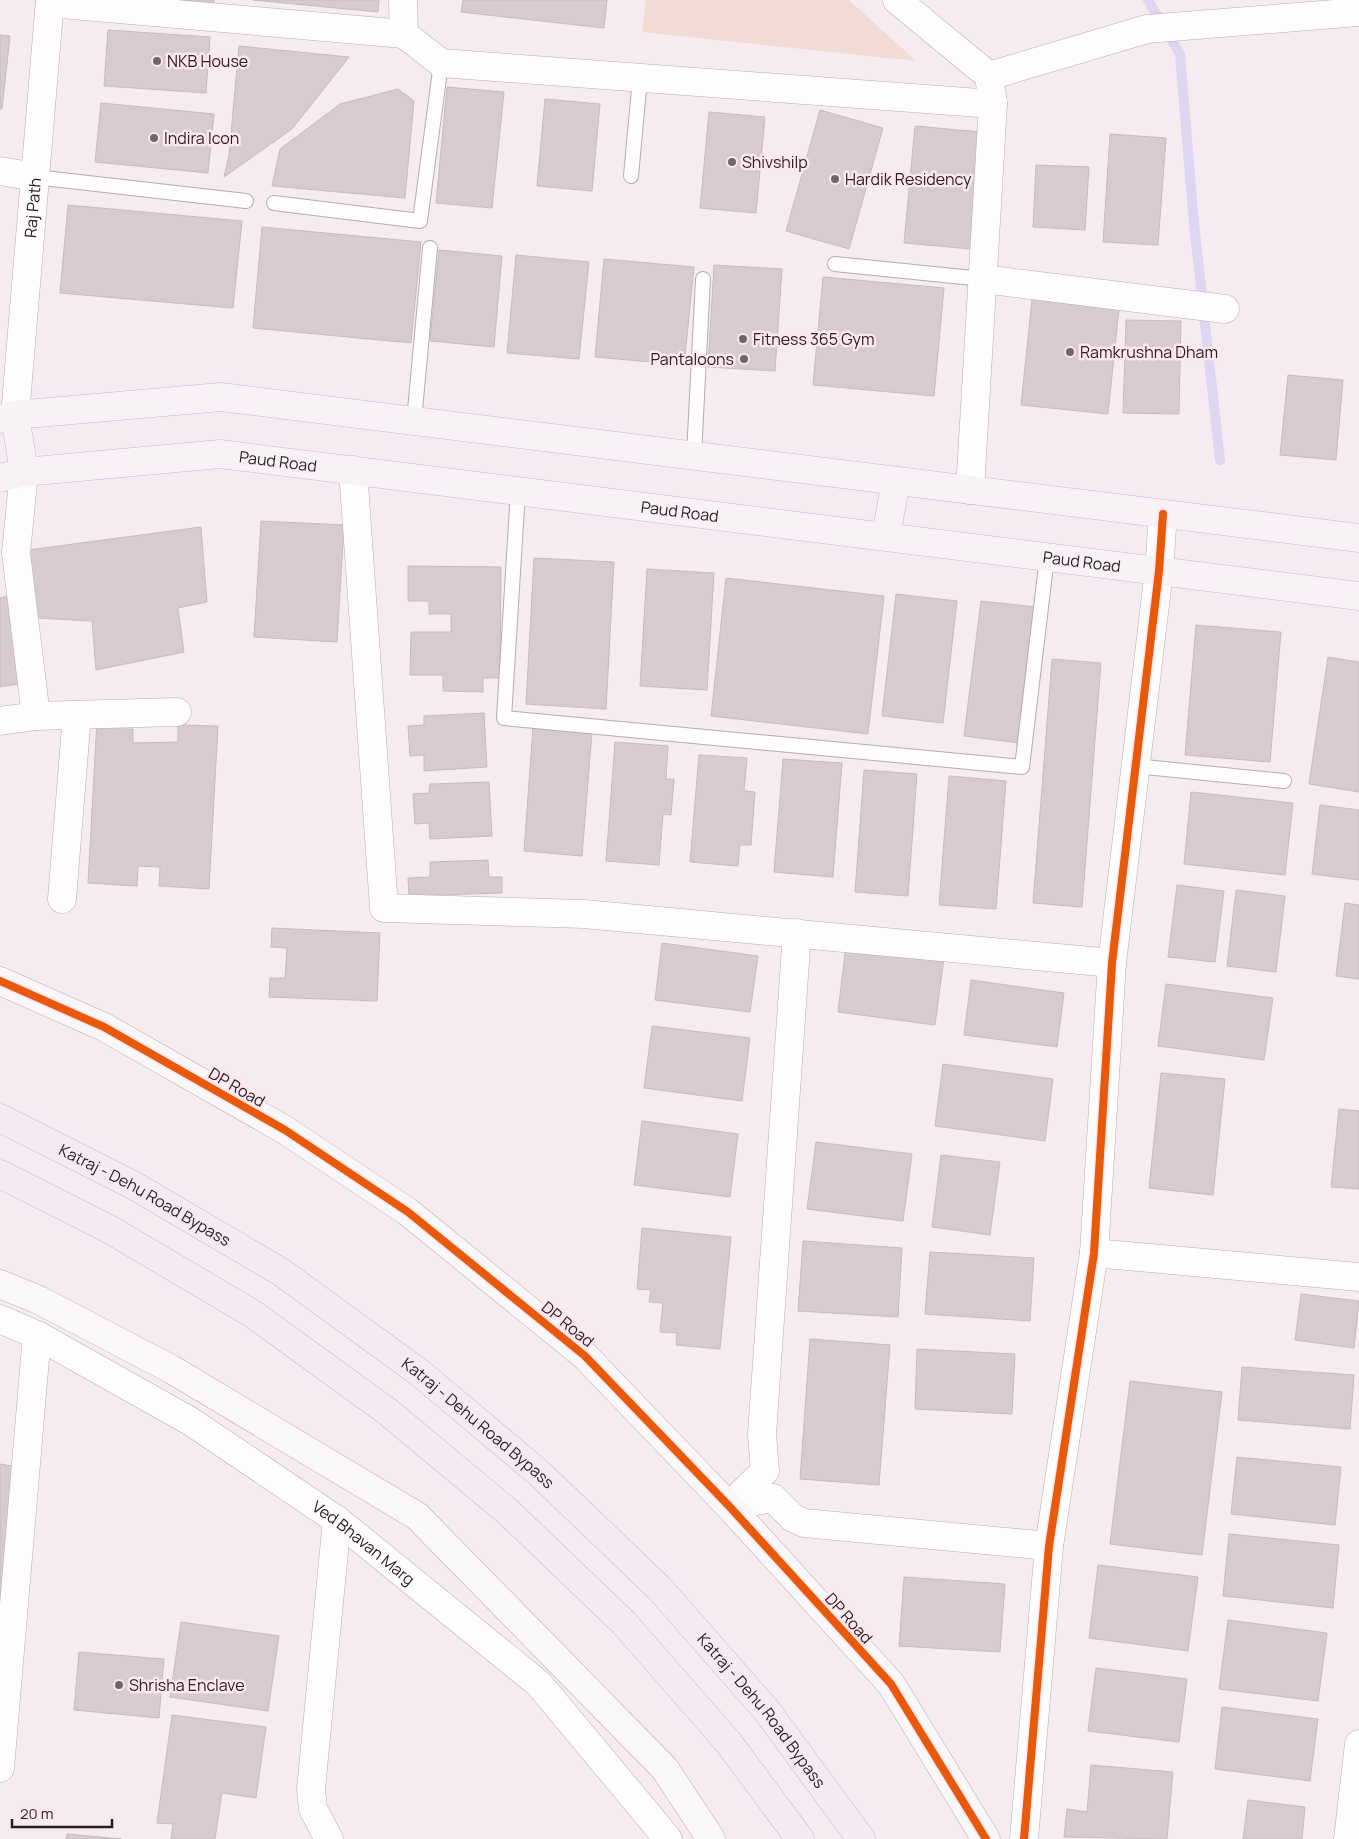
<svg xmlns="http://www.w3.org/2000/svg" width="1359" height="1839" viewBox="0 0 1359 1839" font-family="Manrope,sans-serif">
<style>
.green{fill:#f2dbd4}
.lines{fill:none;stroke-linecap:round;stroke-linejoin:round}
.stream{stroke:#ded5f1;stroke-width:10}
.building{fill:#d7cbcd;stroke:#c6bbbd}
.lane-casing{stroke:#b6abb0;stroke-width:16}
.street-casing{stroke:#b6abb0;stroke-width:29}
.secondary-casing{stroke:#b6abb0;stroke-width:29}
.primary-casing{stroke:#c6b8c3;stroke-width:29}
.highway-casing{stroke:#c6b8c3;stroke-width:29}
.lane{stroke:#fefcfd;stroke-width:14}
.street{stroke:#fefcfd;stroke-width:28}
.secondary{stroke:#faf7fa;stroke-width:28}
.primary{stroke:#f8f2f7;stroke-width:28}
.highway{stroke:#f3eaf3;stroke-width:28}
.cycleway-casing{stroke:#fbe7ef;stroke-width:11}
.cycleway{stroke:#e8590c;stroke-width:8}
.poi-dot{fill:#706569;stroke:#fbe7ef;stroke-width:2}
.labels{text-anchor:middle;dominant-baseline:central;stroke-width:5;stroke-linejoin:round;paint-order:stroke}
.poi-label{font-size:16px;fill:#281d21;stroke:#fbe7ef;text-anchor:start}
.street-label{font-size:16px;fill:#281d21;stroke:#fbe7ef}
</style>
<rect width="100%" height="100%" fill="#f6ebf0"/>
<polygon class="green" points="646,0 849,0 916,61 642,32"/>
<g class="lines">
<polyline class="stream" points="1148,0 1180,54 1194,224 1220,460"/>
</g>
<g class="building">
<polygon points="162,0 214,0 214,5"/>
<polygon points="253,0 379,0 378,12"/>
<polygon points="463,0 607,0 604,28 461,12"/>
<polygon points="108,30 210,37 206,93 104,86"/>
<polygon points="0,35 10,36 2,109 0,109"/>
<polygon points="239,46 349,57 292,129 224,177 229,155"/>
<polygon points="447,87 504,92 492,208 436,203"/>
<polygon points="398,89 414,101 405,198 272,186 280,149 340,104"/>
<polygon points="545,99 600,104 592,191 537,186"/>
<polygon points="101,103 214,114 208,173 95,162"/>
<polygon points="820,110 883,128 849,249 786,231"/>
<polygon points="709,112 765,117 756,213 700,208"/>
<polygon points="915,126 982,132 971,249 904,243"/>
<polygon points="1110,134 1166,138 1158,245 1103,242"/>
<polygon points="1036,165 1089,167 1085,230 1033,227"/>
<polygon points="68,205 242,221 233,308 60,293"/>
<polygon points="262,227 421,242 411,343 253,328"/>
<polygon points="439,250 502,256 494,347 430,341"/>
<polygon points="516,255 589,262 579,359 507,353"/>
<polygon points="604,259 694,267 684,365 595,357"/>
<polygon points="714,265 782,269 775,371 708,367"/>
<polygon points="823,277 944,288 934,396 813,385"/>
<polygon points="1033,290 1120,299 1108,414 1021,405"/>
<polygon points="1126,320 1181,321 1179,414 1123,413"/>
<polygon points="1288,375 1343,380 1336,460 1280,455"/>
<polygon points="261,521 344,525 337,642 254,637"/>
<polygon points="201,527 207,602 178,608 184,652 96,670 92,621 37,618 28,550"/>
<polygon points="534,558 614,562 606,709 526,704"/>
<polygon points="408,566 501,567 500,678 483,678 483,692 443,691 443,675 410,675 411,632 451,632 451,614 429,614 429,601 408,601"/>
<polygon points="647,569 714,573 707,690 640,686"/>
<polygon points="726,578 884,596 868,734 711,716"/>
<polygon points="896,594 957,601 943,723 882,716"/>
<polygon points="9,596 24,683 0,687 0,598"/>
<polygon points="981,601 1036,607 1019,743 964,736"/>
<polygon points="1196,625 1281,632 1270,762 1185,755"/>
<polygon points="1328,657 1359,662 1359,792 1309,784"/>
<polygon points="1052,659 1101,663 1082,907 1033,903"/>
<polygon points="484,713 487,767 424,771 424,755 410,756 408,726 424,725 424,716"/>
<polygon points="97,720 116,721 123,729 133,729 133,743 178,742 178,725 218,726 209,889 159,886 160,867 138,866 137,886 88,883"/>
<polygon points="533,727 592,732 582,856 524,851"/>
<polygon points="615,742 668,746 666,779 674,779 671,815 663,814 659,865 606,861"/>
<polygon points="699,755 747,758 744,791 755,792 751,845 740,845 738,866 690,862"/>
<polygon points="783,759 842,763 833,877 774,872"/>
<polygon points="864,770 917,774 908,896 855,892"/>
<polygon points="949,776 1006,781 996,909 939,905"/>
<polygon points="489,782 492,836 430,839 429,823 415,824 413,794 429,793 430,784"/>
<polygon points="1191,792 1293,803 1285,875 1184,864"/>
<polygon points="1320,805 1359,810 1359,880 1312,874"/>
<polygon points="488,860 489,877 502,877 502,893 409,896 408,878 430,877 430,862"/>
<polygon points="1177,885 1224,891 1215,962 1168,957"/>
<polygon points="1236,890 1285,896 1276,972 1227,966"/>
<polygon points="1345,903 1359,905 1359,979 1336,976"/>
<polygon points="272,928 380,933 377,1001 269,997 270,978 285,978 287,948 271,947"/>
<polygon points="662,943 758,956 750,1012 655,1000"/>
<polygon points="846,945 944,958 935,1025 838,1012"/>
<polygon points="971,980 1064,993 1057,1047 964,1035"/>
<polygon points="1166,984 1273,998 1264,1060 1158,1046"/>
<polygon points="652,1026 750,1038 742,1101 644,1088"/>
<polygon points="943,1064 1053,1079 1045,1141 935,1126"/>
<polygon points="1161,1073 1225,1079 1213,1195 1149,1188"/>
<polygon points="1339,1109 1359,1111 1359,1189 1331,1187"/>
<polygon points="642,1121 738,1134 730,1197 634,1185"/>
<polygon points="816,1142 912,1154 903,1221 807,1209"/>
<polygon points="941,1155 1000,1162 990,1235 932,1227"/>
<polygon points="642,1228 731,1237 720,1349 676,1345 677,1333 660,1332 663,1303 649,1302 651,1290 637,1289"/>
<polygon points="803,1241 902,1248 898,1317 798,1311"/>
<polygon points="930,1252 1034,1258 1030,1321 925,1314"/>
<polygon points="1301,1294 1359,1301 1354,1348 1295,1340"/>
<polygon points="810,1339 890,1345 879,1485 800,1479"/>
<polygon points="917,1349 1015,1354 1012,1414 915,1409"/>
<polygon points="1242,1367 1354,1375 1350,1429 1238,1420"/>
<polygon points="1130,1381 1222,1392 1202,1555 1110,1544"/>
<polygon points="1237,1457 1341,1467 1335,1525 1231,1514"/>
<polygon points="0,1464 19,1467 0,1599"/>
<polygon points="1229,1534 1339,1545 1333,1608 1223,1596"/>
<polygon points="1098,1565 1198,1577 1188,1651 1089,1638"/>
<polygon points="904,1577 1005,1584 1000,1652 899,1646"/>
<polygon points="1228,1620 1327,1633 1318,1701 1219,1689"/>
<polygon points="181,1622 279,1636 268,1711 170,1697"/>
<polygon points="79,1652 164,1659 159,1718 74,1710"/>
<polygon points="1096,1668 1187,1679 1179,1742 1088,1731"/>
<polygon points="1222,1707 1318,1719 1310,1781 1215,1769"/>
<polygon points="172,1715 266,1727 256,1798 222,1793 215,1839 171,1839 173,1824 157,1823"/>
<polygon points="1091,1765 1173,1772 1167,1839 1064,1837 1067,1809 1087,1812"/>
<polygon points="1248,1800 1305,1807 1302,1839 1243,1839"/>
<polygon points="67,1834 122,1839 66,1839"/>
</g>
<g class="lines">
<defs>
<g id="lane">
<polyline points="631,176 640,78"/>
<polyline points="35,177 246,201"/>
<polyline points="274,203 420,221 441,63"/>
<polyline points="835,264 983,279"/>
<polyline points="414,421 430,248"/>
<polyline points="694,455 703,279"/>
<polyline points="518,491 504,718 1022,767 1047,557"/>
<polyline points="1135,766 1284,781"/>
</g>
<g id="street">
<polyline points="403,0 404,34 441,63 993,104"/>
<polyline points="897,0 989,76 993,104 970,490"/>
<polyline points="50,3 404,34"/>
<polyline points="989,76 1147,29 1359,12"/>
<polyline points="0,171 35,177"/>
<polyline points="983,279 1225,309"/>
<path id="s1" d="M15 415 50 0"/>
<polyline points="353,470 384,908 584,914 1112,963"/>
<polyline points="24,472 16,553 36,716"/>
<polyline points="0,721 36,716 177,712"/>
<polyline points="62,899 77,715"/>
<polyline points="797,933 762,1434 765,1471 729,1506 773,1498 793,1518 804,1523 1049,1546"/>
<polyline points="1094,1253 1359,1277"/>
<path id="s2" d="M0 1319 37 1335 190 1421 337 1520 539 1684 668 1839"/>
<polyline points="0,1768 37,1335"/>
<polyline points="329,1839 313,1809 311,1789 337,1520"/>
<polyline points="1024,1839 1049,1546 1094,1253 1112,963 1159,571 1163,514"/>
<polyline points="1348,1839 1359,1744"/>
</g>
<g id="secondary">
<polyline points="0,981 104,1027 285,1130 408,1212 585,1356 729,1506 891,1684 986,1839"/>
<polyline points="0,1284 39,1300 171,1369 417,1516 665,1769 711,1839"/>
</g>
<g id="primary">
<polyline points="15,415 24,472"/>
<polyline points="0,419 15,415 221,397 1359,538"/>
<path id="s3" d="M0 478 24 472 220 454 1359 596"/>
<polyline points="886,536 896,481"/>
</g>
<g id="highway">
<path id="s4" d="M0 1118 133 1185 281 1272 420 1373 540 1474 660 1589 767 1711 861 1839"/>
<polyline points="0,1174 109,1229 253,1314 388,1412 507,1511 624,1623 728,1742 800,1839"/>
</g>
</defs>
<use href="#lane" class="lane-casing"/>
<use href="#street" class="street-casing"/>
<use href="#secondary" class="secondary-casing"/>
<use href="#primary" class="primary-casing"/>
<use href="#highway" class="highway-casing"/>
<use href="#lane" class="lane"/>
<use href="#street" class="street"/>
<use href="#secondary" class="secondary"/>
<use href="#primary" class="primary"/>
<use href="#highway" class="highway"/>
<defs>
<g id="cycleway">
<polyline points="0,981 104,1027 285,1130 408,1212 585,1356 729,1506 891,1684 986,1839"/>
<polyline points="1024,1839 1049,1546 1094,1253 1112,963 1159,571 1163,514"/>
</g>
</defs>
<use href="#cycleway" class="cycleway-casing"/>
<use href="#cycleway" class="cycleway"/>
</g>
<g class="poi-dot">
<circle cx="157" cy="61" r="5"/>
<circle cx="154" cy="138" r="5"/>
<circle cx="732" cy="162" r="5"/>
<circle cx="835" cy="179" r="5"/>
<circle cx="743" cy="339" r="5"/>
<circle cx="1070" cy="352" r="5"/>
<circle cx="744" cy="359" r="5"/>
<circle cx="119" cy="1685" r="5"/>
</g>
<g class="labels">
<g class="poi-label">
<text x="167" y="61">NKB House</text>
<text x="164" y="138">Indira Icon</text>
<text x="742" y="162">Shivshilp</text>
<text x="845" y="179">Hardik Residency</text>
<text x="753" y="339">Fitness 365 Gym</text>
<text x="1080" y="352">Ramkrushna Dham</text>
<text x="734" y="359" text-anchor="end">Pantaloons</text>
<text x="129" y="1685">Shrisha Enclave</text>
</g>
<g class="street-label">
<text stroke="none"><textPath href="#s1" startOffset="208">Raj Path</textPath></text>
<text stroke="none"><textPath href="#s3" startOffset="280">Paud Road</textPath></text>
<text stroke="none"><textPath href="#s3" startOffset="685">Paud Road</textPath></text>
<text stroke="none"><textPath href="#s3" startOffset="1090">Paud Road</textPath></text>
<text transform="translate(237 1087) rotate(30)">DP Road</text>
<text stroke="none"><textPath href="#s4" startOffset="164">Katraj - Dehu Road Bypass</textPath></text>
<text transform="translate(568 1324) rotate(39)">DP Road</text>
<text stroke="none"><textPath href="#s4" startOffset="569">Katraj - Dehu Road Bypass</textPath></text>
<text stroke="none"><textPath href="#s2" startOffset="428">Ved Bhavan Marg</textPath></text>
<text transform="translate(849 1618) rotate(48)">DP Road</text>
<text stroke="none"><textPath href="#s4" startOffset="974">Katraj - Dehu Road Bypass</textPath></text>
</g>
</g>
<path d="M12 1819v8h100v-8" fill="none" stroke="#281d21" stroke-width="2.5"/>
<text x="20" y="1819" font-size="15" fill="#281d21" stroke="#fbe7ef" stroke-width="4" paint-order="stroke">20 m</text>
</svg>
